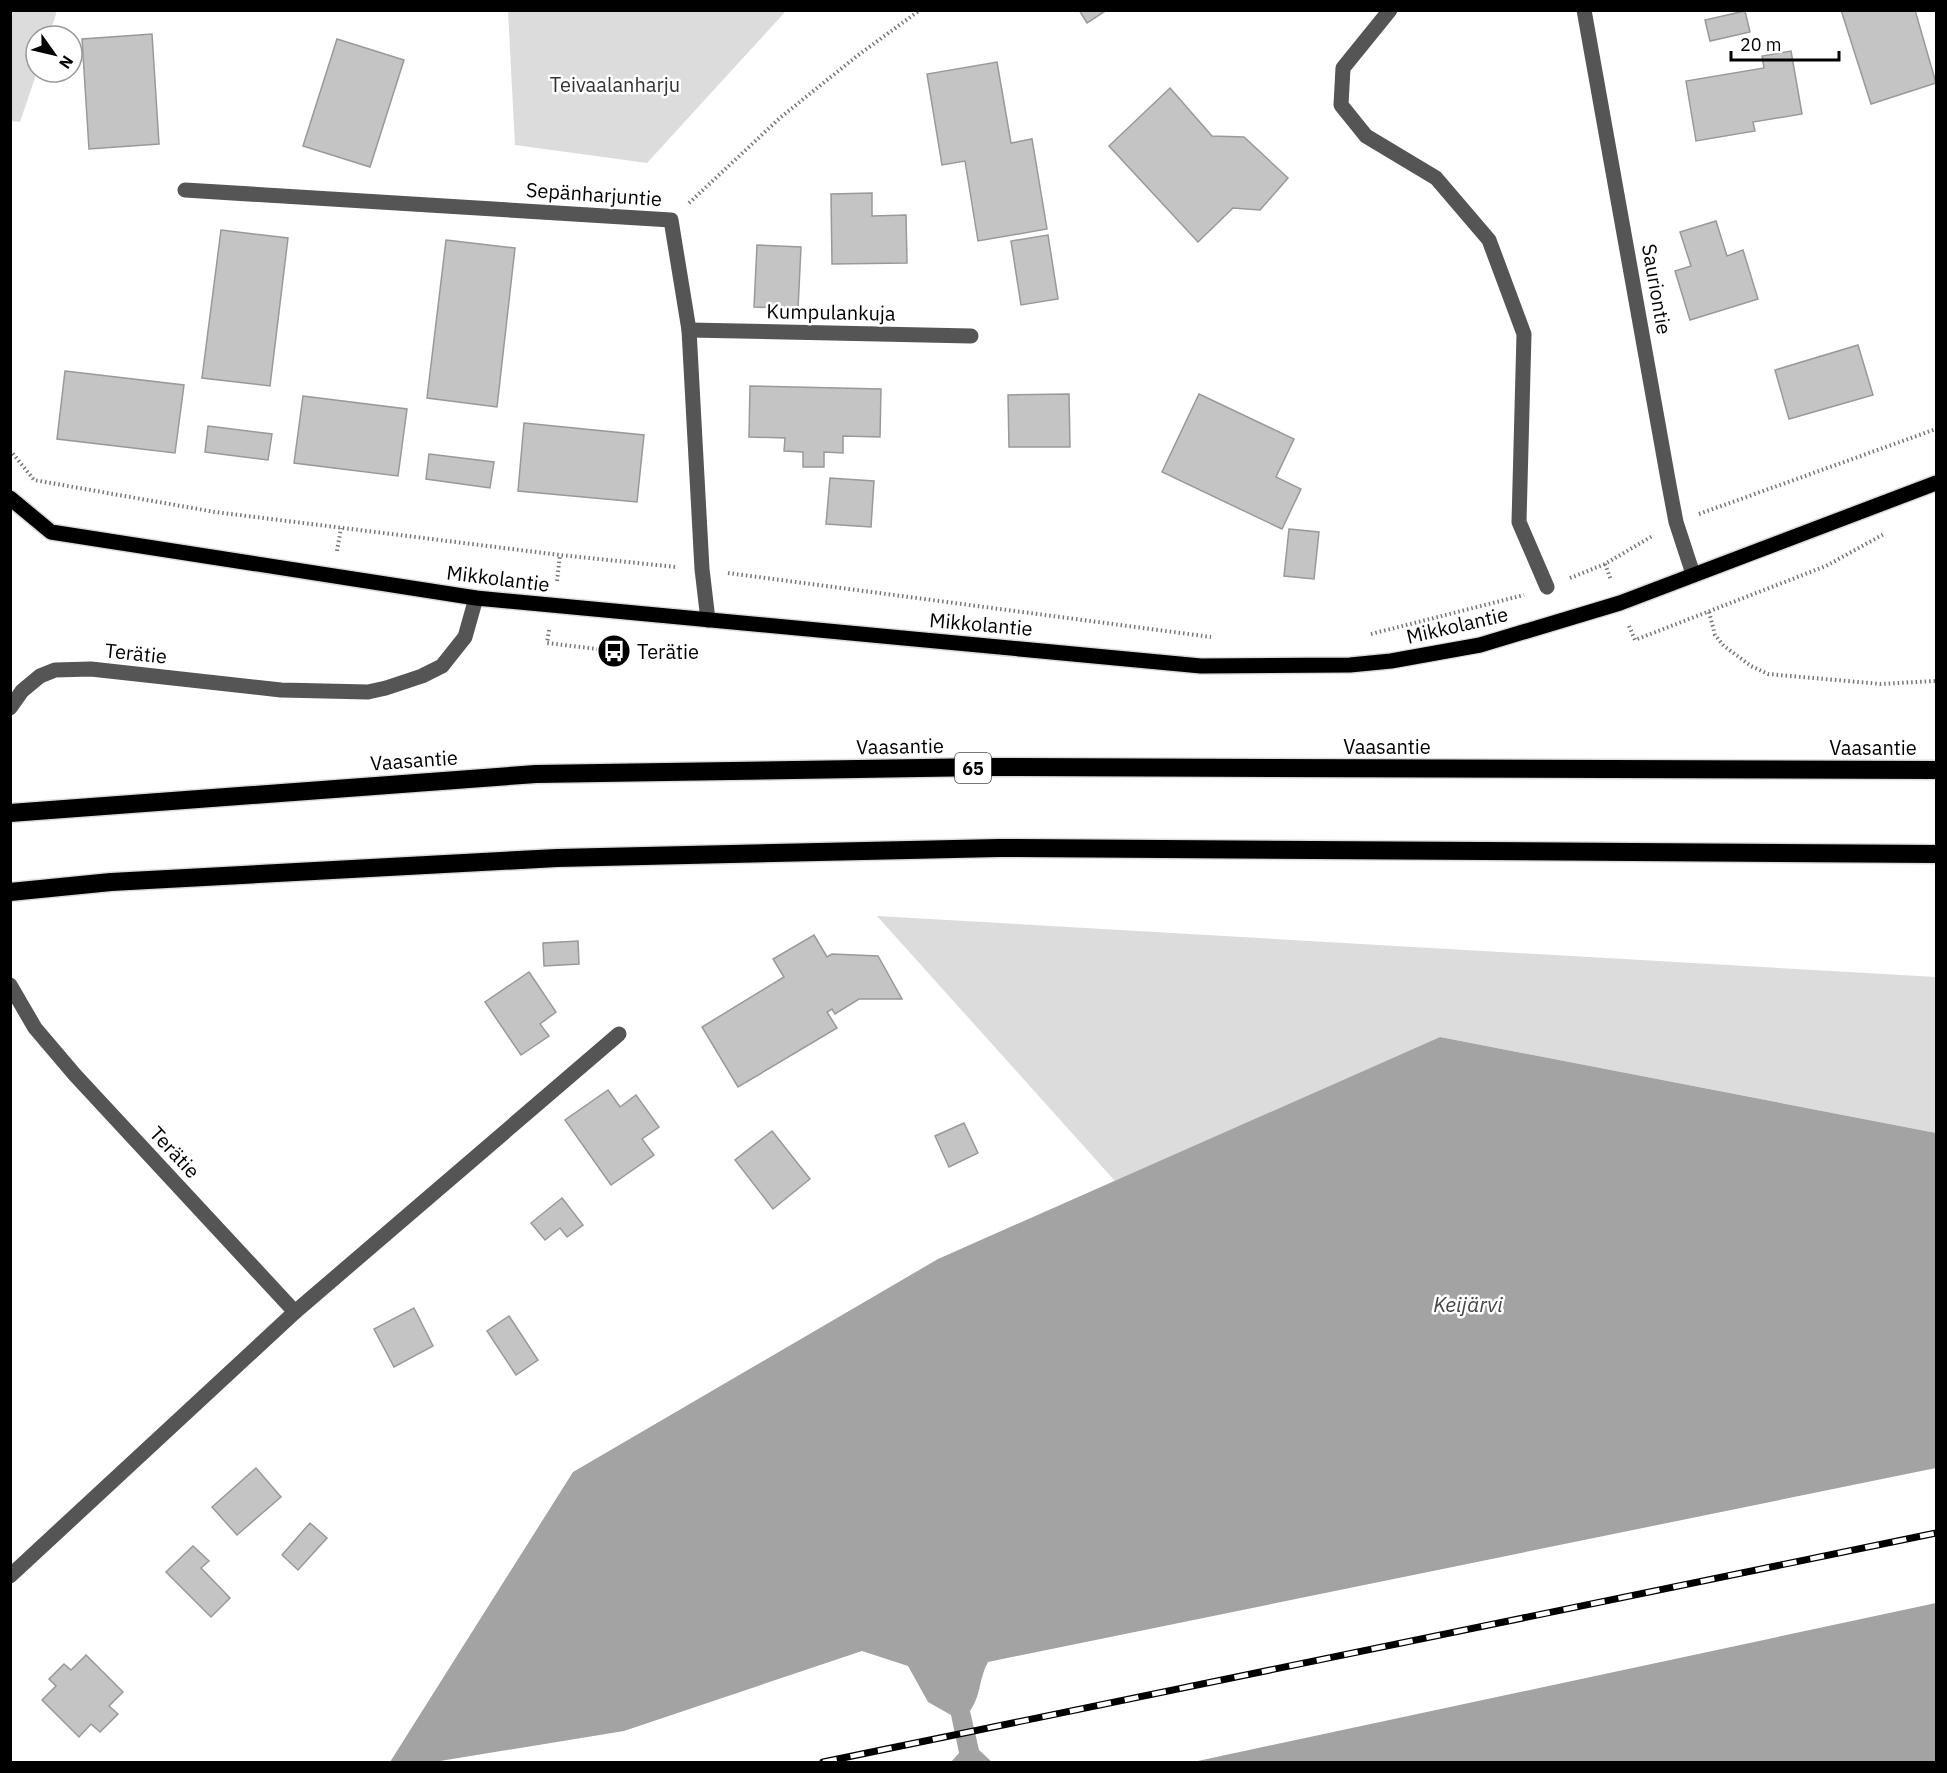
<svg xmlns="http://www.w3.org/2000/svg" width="1947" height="1773" viewBox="0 0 1947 1773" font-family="'IBM Plex Sans',sans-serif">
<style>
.green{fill:#dcdcdc}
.water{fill:#a3a3a3}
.building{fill:#c4c4c4;stroke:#999;stroke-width:1.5}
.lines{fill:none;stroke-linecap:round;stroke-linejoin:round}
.major-casing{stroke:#dbdbdb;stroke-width:18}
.highway-casing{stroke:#dbdbdb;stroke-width:21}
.path{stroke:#777;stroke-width:4;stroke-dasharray:1.5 3;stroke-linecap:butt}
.minor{stroke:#555;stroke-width:15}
.major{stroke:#000;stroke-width:15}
.highway{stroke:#000;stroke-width:18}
.rail-casing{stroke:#000;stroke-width:7}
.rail{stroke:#fff;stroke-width:4.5;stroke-dasharray:14;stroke-linecap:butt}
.labels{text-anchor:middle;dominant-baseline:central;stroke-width:5;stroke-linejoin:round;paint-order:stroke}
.shield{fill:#fff;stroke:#4c4c4c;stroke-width:1.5}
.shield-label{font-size:18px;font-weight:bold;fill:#000}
.park-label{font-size:20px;fill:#333;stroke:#fff}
.street-label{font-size:20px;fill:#000;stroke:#fff}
.poi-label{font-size:20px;fill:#000;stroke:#fff;text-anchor:start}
.water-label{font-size:21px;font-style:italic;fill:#444;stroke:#fff}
</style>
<rect width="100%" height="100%" fill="#fff"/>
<g class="green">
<polygon points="10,11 57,11 49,36 36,36 37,72 20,122 11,121"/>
<polygon points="508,11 508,10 786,11 647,163 515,145"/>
<polygon points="877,916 1936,977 1936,1133 1440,1037 1115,1181"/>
</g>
<g class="water">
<path d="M1440 1037 1936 1133V1468L988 1662C978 1681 982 1693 970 1711L979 1750 992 1762H951L959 1753 951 1715 928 1702 908 1666 862 1651 624 1731 434 1762H390L573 1472 938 1259Z"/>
<polygon points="1936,1603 1936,1762 1193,1762"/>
</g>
<g class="building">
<polygon points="1079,10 1107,10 1087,23"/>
<polygon points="1841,10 1915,10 1936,83 1871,104"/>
<polygon points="1745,11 1750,32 1710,41 1705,20"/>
<polygon points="152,34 159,144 89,149 82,39"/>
<polygon points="337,39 404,60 370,167 303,146"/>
<polygon points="1791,51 1802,114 1753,122 1755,131 1696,141 1686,81 1764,68 1762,56"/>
<polygon points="997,62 1011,143 1032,139 1047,229 978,241 965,161 942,165 927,74"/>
<polygon points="1170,88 1212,136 1244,137 1288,178 1260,210 1233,208 1198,242 1109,146"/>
<polygon points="872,193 872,216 906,215 907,263 832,264 831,194"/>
<polygon points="1716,221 1727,256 1743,250 1758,299 1690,320 1675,271 1691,266 1680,232"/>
<polygon points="221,230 288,238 270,386 202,378"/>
<polygon points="1048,235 1058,299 1021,305 1011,241"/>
<polygon points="446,240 515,248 497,407 427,398"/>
<polygon points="757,245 801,247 798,309 754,307"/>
<polygon points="1858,345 1873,395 1789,419 1775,370"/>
<polygon points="65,371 184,385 175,453 57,439"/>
<polygon points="750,386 881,389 880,437 843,436 843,453 824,452 824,467 803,467 803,452 784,451 785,438 749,437"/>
<polygon points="1069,394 1070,447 1009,447 1008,395"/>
<polygon points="1199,394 1294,439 1276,477 1301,489 1282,529 1162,472"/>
<polygon points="303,396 407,409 398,476 294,463"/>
<polygon points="524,423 644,435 637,502 518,491"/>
<polygon points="208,426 272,434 268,460 205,452"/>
<polygon points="429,454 494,462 490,488 426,479"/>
<polygon points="830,478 874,481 871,527 826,524"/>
<polygon points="1289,529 1319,532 1314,579 1284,576"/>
<polygon points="814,935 827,957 832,954 878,956 902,999 859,999 835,1014 832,1009 827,1012 837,1028 738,1087 702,1027 784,977 773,959"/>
<polygon points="578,941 579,964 544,966 543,943"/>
<polygon points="529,972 556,1012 540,1024 549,1036 521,1055 485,1002"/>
<polygon points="608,1090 620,1107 636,1095 659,1127 642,1139 654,1155 611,1185 565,1120"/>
<polygon points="964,1123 978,1153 949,1167 935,1136"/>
<polygon points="772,1131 810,1179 773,1209 735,1160"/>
<polygon points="562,1198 583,1225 567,1237 560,1228 545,1240 531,1223"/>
<polygon points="414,1308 433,1346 394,1367 374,1329"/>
<polygon points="509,1316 538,1360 516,1375 487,1331"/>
<polygon points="256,1468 281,1497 237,1535 212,1507"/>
<polygon points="310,1523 327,1538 298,1570 282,1555"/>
<polygon points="193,1546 209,1561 201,1568 230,1598 211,1617 166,1572"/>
<polygon points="86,1655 123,1692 109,1706 118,1714 100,1732 91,1724 79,1737 42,1700 56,1686 49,1679 64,1664 71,1670"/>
</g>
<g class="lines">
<defs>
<polyline id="major" points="10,498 51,532 476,598 1201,666 1350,665 1391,661 1480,645 1620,603 1936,483"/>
<g id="highway">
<polyline points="10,813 536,774 985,767 1936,770"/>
<polyline points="10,892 111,882 557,858 999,848 1936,854"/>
</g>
</defs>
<use href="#major" class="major-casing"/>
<use href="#highway" class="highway-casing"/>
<g class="path">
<polyline points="689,203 781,117 857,56 920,10"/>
<polyline points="10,450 34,480 215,512 560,555 676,567"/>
<polyline points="1699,514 1936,429"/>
<polyline points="337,551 341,528"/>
<polyline points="1605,564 1611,580"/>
<polyline points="728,573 1211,637"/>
<polyline points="1570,578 1605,564 1654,535"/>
<polyline points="557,581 560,555"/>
<polyline points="1709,612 1715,635 1724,646 1751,666 1768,674 1881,684 1936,681"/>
<polyline points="1629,626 1635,640 1826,566 1884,534"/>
<polyline points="549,630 547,643 614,651"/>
<polyline points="1371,634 1524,595"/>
</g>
<g class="minor">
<polyline points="1390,10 1343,68 1341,105 1366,136 1436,178 1489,240 1524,334 1519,522 1547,587"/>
<polyline points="1584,10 1669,485 1676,522 1693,574"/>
<polyline points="185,190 671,220 689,330 702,569 708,620"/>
<polyline points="689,330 971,336"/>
<polyline points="10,708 22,691 40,676 55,670 91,669 281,690 368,692 386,688 422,676 442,666 465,637 476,598"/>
<polyline points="10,985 35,1028 75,1075 295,1312 10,1576"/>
<polyline points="295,1312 619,1034"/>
</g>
<use href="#major" class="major"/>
<use href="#highway" class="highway"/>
<defs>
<polyline id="rail" points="823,1762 1936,1533"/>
</defs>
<use href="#rail" class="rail-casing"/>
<use href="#rail" class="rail"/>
</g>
<defs>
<symbol id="bus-disc" viewBox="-11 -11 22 22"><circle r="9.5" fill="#000" stroke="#fff"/><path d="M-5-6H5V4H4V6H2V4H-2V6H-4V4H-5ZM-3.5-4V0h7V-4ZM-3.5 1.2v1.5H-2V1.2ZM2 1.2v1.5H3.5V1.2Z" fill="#fff"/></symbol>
</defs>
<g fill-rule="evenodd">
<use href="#bus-disc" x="595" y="632" width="38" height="38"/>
</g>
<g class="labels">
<rect class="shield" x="955" y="753" width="36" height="30" rx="4.5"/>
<g class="shield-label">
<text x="973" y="768">65</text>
</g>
<g class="park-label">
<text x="615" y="84">Teivaalanharju</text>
</g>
<g class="street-label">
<text transform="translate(594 194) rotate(4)">Sepänharjuntie</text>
<text transform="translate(1657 289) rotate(80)">Sauriontie</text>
<text transform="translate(831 312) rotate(1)">Kumpulankuja</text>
<text transform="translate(498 578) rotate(7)">Mikkolantie</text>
<text transform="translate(981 624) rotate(5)">Mikkolantie</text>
<text transform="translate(1457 625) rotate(-13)">Mikkolantie</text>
<text transform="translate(136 653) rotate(6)">Terätie</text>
<text transform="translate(900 746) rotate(-1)">Vaasantie</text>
<text x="1387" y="746">Vaasantie</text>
<text x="1873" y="747">Vaasantie</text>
<text transform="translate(414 760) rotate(-4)">Vaasantie</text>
<text transform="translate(175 1152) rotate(47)">Terätie</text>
</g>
<g class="poi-label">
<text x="637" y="651">Terätie</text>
</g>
<g class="water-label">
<text x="1468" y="1304">Keijärvi</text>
</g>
</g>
<rect width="1947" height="1773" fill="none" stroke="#000000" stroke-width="24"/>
<g transform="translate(54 54) rotate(124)"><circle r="28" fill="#ffffff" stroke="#999999" stroke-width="1.5"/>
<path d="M0-4.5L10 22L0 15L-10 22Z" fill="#000000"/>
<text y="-9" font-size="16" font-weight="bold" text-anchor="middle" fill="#000000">N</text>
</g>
<path d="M1731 51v9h108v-9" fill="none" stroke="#000000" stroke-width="3"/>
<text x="1740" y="51" font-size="18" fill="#000000" stroke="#ffffff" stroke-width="4.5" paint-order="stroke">20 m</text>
</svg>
